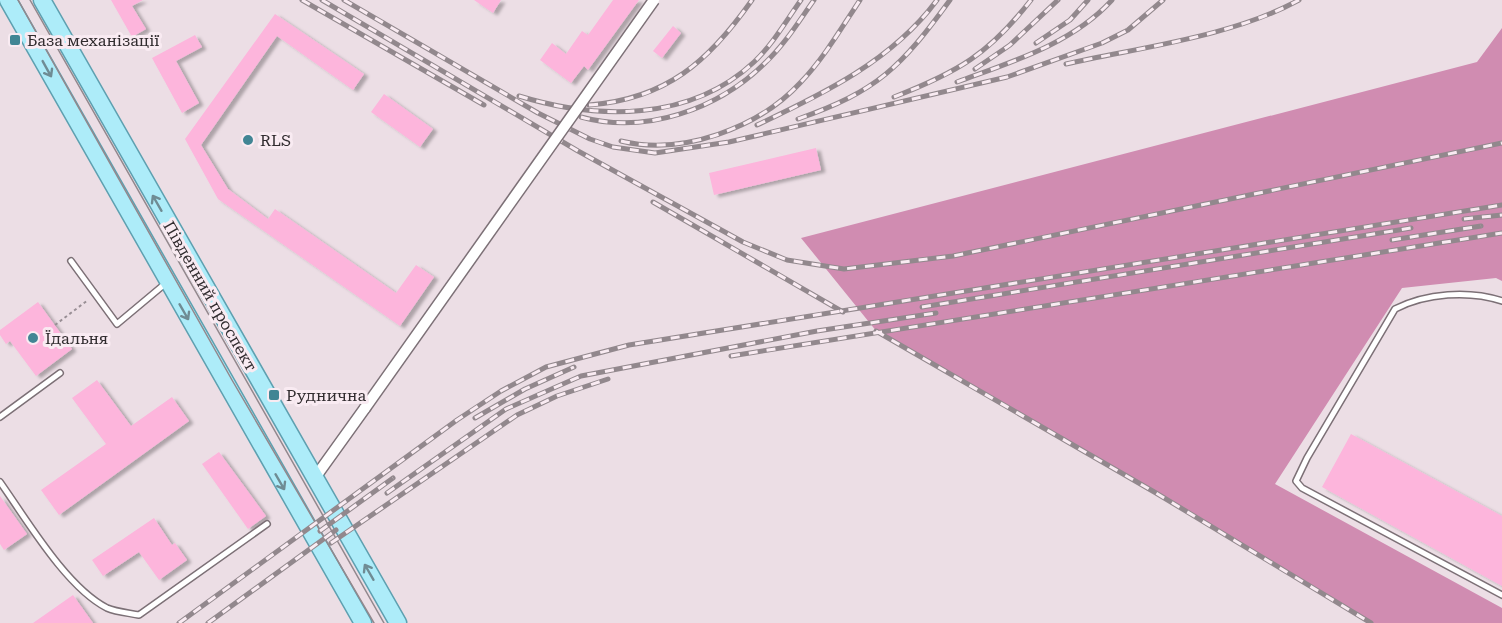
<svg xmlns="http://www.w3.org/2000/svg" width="1502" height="623" viewBox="0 0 1502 623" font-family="'Roboto Serif',serif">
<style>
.forest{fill:#d08cb1}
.building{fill:#fdb5dc;filter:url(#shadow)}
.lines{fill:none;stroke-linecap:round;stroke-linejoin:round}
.lane-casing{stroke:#7c7076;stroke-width:8}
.street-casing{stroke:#7c7076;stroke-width:13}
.primary-casing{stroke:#5ea0b0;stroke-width:19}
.path{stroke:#998f95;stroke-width:2;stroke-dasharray:3 3;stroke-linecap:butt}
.lane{stroke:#fff;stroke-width:5}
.street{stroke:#fff;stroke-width:10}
.primary{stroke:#adecf9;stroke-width:16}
.tram{stroke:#92888d;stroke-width:1.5}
.rail-casing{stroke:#92888d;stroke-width:5}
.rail{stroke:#f9ebf2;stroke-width:3;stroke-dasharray:9;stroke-linecap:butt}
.street-bridge-casing{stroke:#7c7076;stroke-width:13;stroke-linecap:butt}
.street-bridge{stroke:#fff;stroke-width:10}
.oneway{stroke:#6f8c94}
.poi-dot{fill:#418594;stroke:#f9ebf2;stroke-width:2}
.labels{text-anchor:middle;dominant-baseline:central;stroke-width:6;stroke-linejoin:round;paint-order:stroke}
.poi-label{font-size:16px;fill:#312c2f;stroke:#f9ebf2;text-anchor:start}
.street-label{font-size:16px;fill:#312c2f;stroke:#f9ebf2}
</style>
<defs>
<filter id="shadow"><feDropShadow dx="4.5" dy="2.5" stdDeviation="1.5" flood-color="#0004"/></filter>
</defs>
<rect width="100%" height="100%" fill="#ecdee5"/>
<polygon class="forest" points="1502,28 1502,281 1496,278 1402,288 1275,484 1502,608 1502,623 1371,623 1156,493 877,332 801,238 1477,62"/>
<g class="building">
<polygon points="111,0 143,0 132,6 146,29 132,37"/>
<polygon points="474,0 501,0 493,13"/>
<polygon points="613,0 639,0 588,70 584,66 571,83 540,60 552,43 566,54 582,31 588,35"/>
<polygon points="275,14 364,74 353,90 277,36 201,145 228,189 268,219 275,209 396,293 416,265 434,277 400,326 218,199 185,139"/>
<polygon points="673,26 681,33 662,58 653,51"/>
<polygon points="195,35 202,47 176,61 199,103 182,113 152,58"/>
<polygon points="384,94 433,129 420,147 371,112"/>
<polygon points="816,148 821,170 714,195 709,173"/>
<polygon points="38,302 72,349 36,376 10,341 6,344 0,335 0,330"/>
<polygon points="97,380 131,426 172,397 189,421 59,515 41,490 106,444 72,398"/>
<polygon points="1351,434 1502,516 1502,586 1322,487"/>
<polygon points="219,452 266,516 248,529 202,464"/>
<polygon points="0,496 27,534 4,550 0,544"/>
<polygon points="154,518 172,545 175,543 187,560 159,580 139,552 103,576 92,560"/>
<polygon points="73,595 93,623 33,623"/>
</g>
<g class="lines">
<defs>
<g id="lane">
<polyline points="71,261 117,324 166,283"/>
<path d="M1502 301C1469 290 1426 293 1395 309L1307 458 1296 481 1302 488 1502 595"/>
<polyline points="0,417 60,373"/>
<path d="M0 482C27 520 66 587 107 608 116 612 129 613 139 615L267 524"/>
</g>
<polyline id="street" points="314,479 365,408"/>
<g id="primary">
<polyline points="8,0 363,623"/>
<polyline points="42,0 398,623"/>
</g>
</defs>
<use href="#lane" class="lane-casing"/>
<use href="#street" class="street-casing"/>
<use href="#primary" class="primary-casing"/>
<polyline class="path" points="55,325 88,300"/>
<use href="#lane" class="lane"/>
<use href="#street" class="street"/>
<use href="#primary" class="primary"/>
<g class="tram">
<polyline points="18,0 232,380 374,623"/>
<polyline points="30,0 384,623"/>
</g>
<defs>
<g id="rail">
<polyline points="302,0 484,105"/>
<polyline points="322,0 578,151 743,242 787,260 844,269 953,256 1502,143"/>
<polyline points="344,0 538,113 590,139 613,147 655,153 729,142 1007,77 1102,43 1128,30 1163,0"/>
<polyline points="1036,43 1070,20 1088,0"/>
<path d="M1066 64C1141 47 1231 37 1299 0"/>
<polyline points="975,69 1010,45 1058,0"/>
<path d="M957 82C1011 62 1072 44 1112 0"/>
<path d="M519 96C597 120 690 122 754 62 773 44 786 21 801 0"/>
<path d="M894 97C958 72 989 54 1031 0"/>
<path d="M589 105C667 99 709 61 752 0"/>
<path d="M581 117C646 135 719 109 766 62 785 44 799 21 814 0"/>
<path d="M798 119C878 91 901 67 950 0"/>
<path d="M757 125C823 94 893 60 937 0"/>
<path d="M621 141C682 156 759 128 801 82 824 58 842 27 860 0"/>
<polyline points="653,202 843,312"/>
<polyline points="1464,219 1502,215"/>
<polyline points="1392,240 1481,226"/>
<polyline points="922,307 1411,228"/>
<polyline points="876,331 1156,493 1371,623"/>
<polyline points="731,356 1502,233"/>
<polyline points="475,418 525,389 574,367"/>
<polyline points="387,493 506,409 581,376 817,331 936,313"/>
<polyline points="320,531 393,478"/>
<polyline points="331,543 517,415 557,396 608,379"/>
<polyline points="179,623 457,420 501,391 546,367 629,345 1502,205"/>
<polyline points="208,623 336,530"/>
</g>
</defs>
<use href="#rail" class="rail-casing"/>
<use href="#rail" class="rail"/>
<defs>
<polyline id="street-bridge" points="365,408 654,0"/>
</defs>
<use href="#street-bridge" class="street-bridge-casing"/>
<use href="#street-bridge" class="street-bridge"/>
</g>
<defs><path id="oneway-shaft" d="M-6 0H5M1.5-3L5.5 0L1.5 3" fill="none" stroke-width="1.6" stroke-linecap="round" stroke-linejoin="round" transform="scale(1.5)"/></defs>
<g class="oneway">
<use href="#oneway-shaft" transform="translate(47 69) rotate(61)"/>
<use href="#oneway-shaft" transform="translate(157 203) rotate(-120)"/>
<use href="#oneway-shaft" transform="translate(184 312) rotate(60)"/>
<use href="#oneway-shaft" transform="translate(280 482) rotate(60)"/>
<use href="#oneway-shaft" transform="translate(369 572) rotate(-120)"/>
</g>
<g class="poi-dot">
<rect x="9" y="34" width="12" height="12" rx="3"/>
<circle cx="248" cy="140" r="6"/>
<circle cx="33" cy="338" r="6"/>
<rect x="268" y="389" width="12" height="12" rx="3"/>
</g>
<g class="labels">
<g class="poi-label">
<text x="27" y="40">База механізації</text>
<text x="260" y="140">RLS</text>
<text x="45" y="338">Їдальня</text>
<text x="286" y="395">Руднична</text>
</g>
<g class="street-label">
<text transform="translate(210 296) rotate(60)">Південний проспект</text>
</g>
</g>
</svg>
